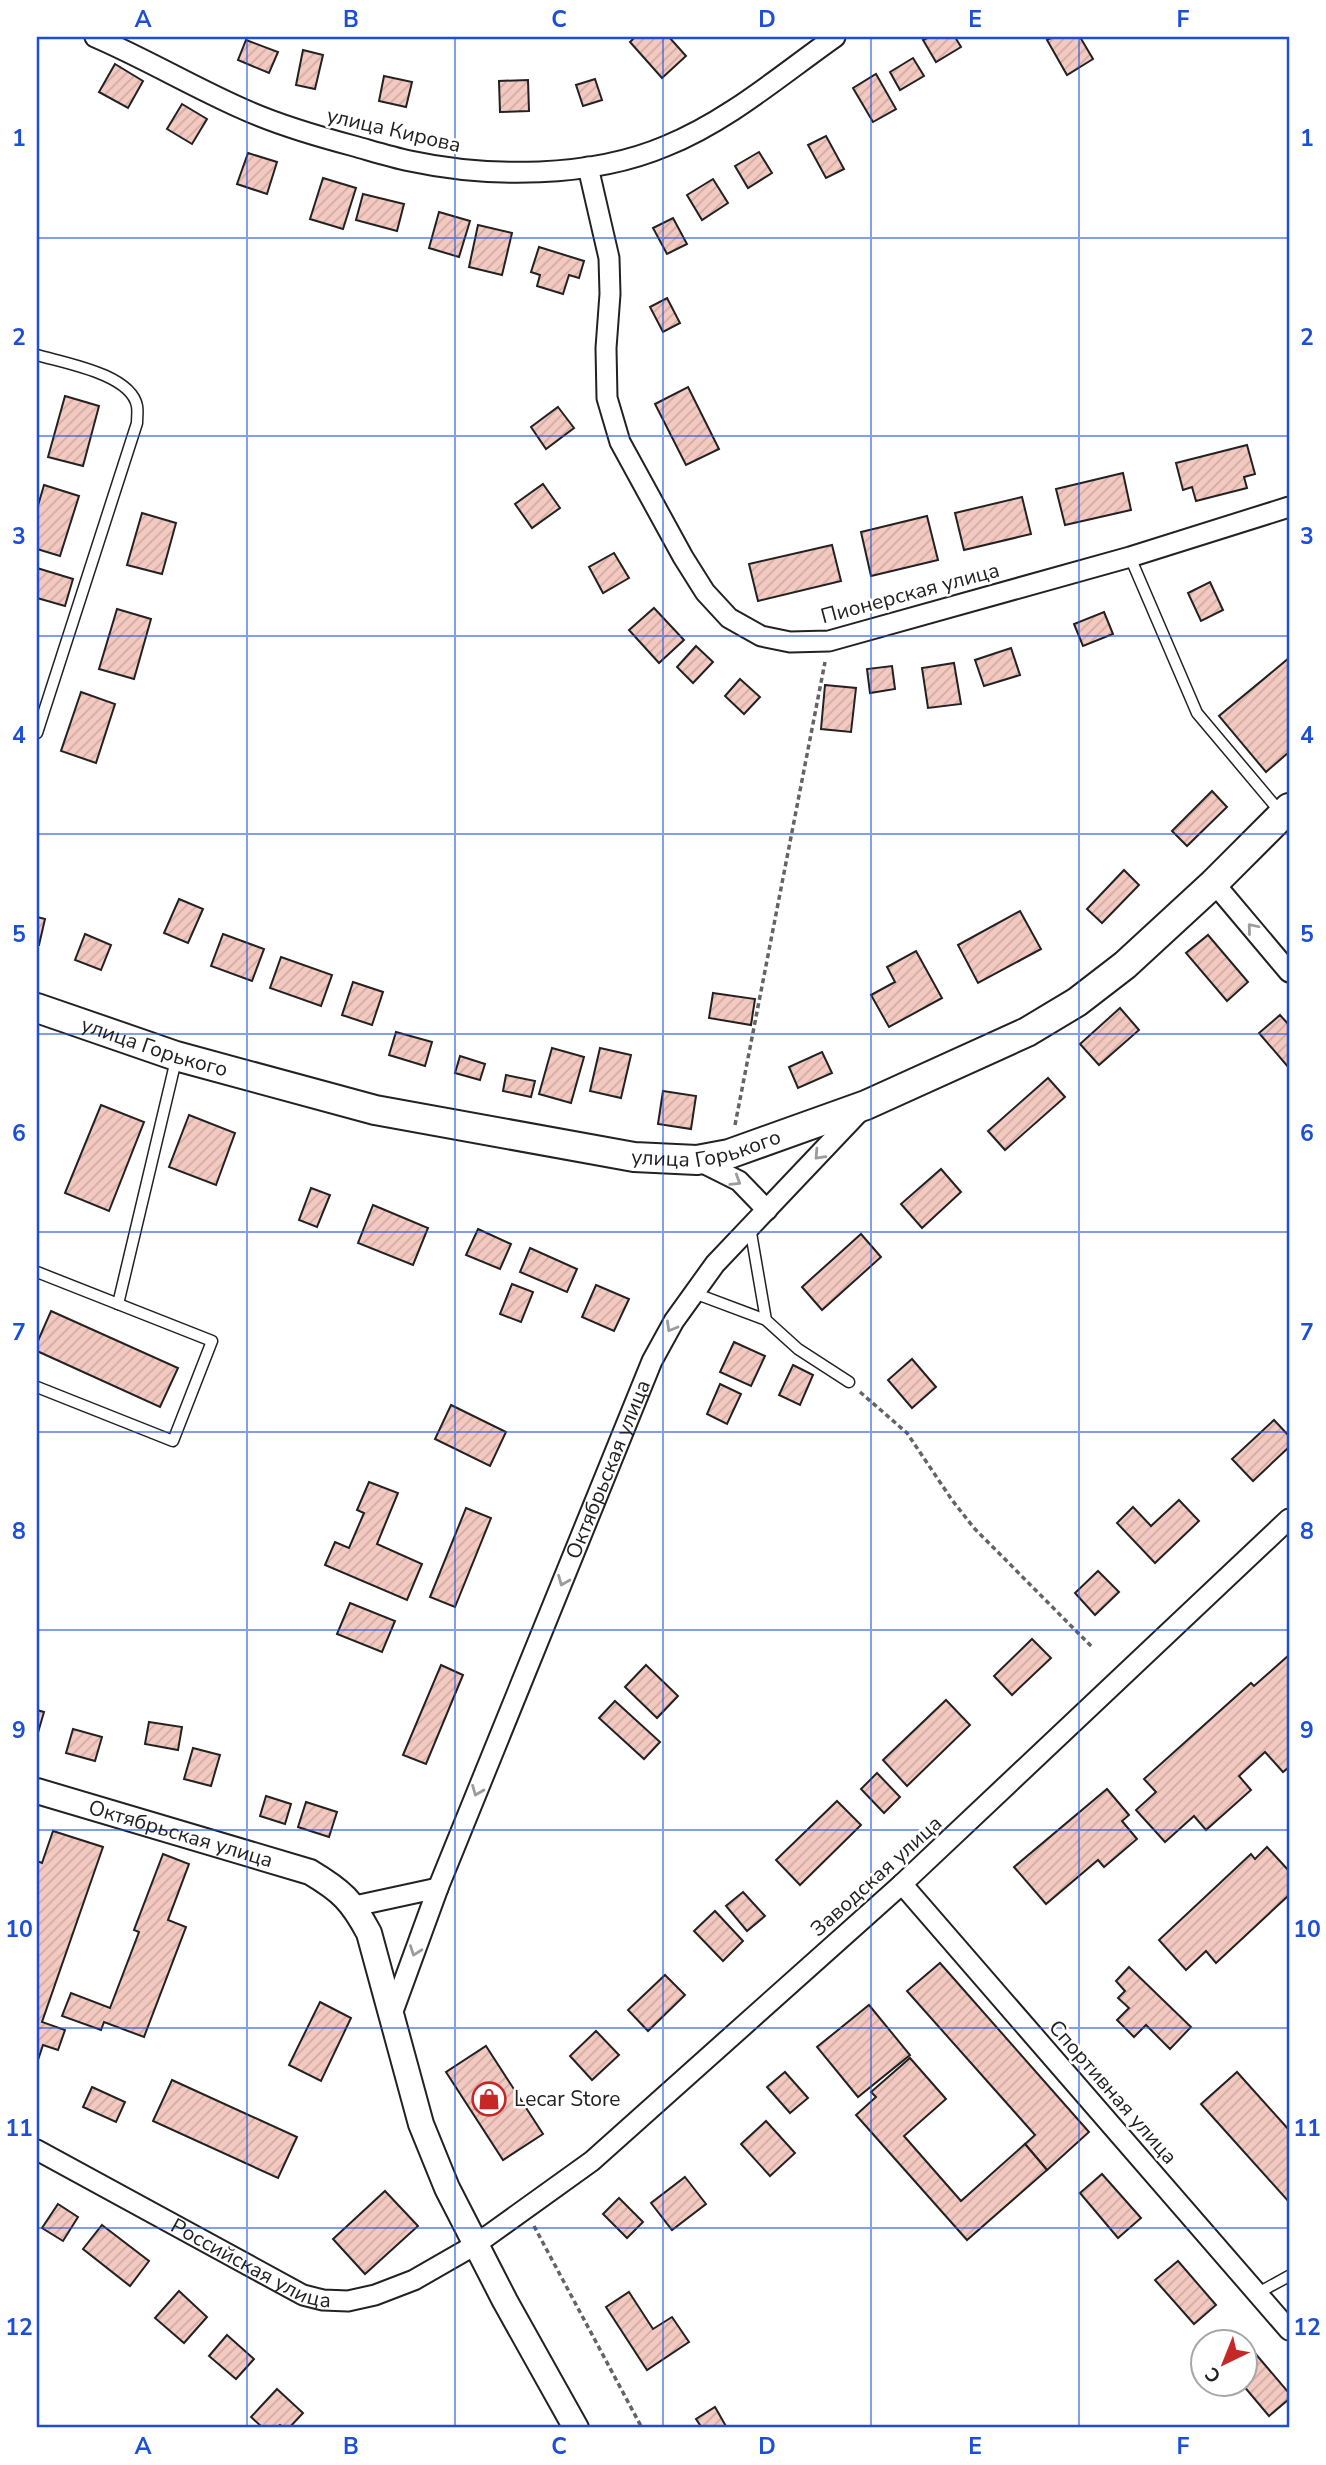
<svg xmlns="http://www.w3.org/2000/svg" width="1326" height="2465" viewBox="0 0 1326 2465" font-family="'Nunito Sans',sans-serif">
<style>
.building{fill:url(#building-hatch);stroke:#222;stroke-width:2}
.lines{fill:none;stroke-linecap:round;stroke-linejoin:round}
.service-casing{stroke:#222;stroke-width:13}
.minor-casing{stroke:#222;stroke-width:23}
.tertiary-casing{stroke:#222;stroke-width:28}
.secondary-casing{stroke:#222;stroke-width:32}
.path{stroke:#646464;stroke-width:3.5;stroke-dasharray:5 3.5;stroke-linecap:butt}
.service{stroke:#fff;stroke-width:10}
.minor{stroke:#fff;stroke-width:19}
.tertiary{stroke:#fff;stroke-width:24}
.secondary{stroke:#fff;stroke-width:28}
.oneway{stroke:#9c9c9c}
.grid{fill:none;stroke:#1d4ed8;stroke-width:2;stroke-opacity:0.55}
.labels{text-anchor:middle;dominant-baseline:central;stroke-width:5;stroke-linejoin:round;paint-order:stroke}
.street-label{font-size:21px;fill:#222;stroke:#fff}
.poi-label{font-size:21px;fill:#222;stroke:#fff;text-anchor:start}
.neatline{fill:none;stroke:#1d4ed8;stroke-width:2.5}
.grid-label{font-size:23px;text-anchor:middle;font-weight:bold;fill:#1d4ed8}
</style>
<defs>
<pattern id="building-hatch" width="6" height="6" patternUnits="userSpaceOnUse" patternTransform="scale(1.75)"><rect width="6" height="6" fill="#f3c9c0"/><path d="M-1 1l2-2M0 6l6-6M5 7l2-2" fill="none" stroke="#d0aca5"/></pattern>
</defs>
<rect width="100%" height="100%" fill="#fff"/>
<g class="building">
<polygon points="635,37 669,37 686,56 662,78 630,42"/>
<polygon points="929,37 955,37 961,47 936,62 923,40"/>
<polygon points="1053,37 1080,37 1093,59 1067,75 1047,40"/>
<polygon points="246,40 278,52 269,73 238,60"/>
<polygon points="303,50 323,55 315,89 296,85"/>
<polygon points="913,58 924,76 900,90 890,72"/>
<polygon points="115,64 143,81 128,108 99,92"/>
<polygon points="876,74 896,109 873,122 853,88"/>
<polygon points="384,76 412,82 406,107 379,101"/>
<polygon points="595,79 602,100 583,106 576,85"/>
<polygon points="528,80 529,111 500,112 499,81"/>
<polygon points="182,104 207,119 192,144 167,129"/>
<polygon points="826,136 844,169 826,178 808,145"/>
<polygon points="759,152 772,173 748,188 735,166"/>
<polygon points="248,153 277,162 267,194 237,184"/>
<polygon points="323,178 356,188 343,229 310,219"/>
<polygon points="713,179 728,203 702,220 687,195"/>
<polygon points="363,194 404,204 397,231 356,220"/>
<polygon points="439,212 470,221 459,257 429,248"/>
<polygon points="673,218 687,244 667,254 653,228"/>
<polygon points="478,225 512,233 502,275 469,267"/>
<polygon points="539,247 584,261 579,278 569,275 563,294 537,286 540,275 531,272"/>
<polygon points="667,298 680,323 663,332 650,307"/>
<polygon points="688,387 719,449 686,465 655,404"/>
<polygon points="65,396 99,406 83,466 48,457"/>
<polygon points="558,407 574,428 546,449 531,427"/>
<polygon points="1247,445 1255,474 1244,477 1247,488 1196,501 1192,487 1183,490 1176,463"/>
<polygon points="1123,473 1131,510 1065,525 1056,489"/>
<polygon points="543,484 560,508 532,528 515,504"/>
<polygon points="44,485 79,496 60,556 37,549 37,509"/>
<polygon points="1022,497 1031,534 964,550 955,513"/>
<polygon points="142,513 176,523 162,574 127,565"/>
<polygon points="927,516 938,560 871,576 861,532"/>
<polygon points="832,545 841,581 758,601 749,564"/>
<polygon points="614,553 629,578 603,593 589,567"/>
<polygon points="37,568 73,579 65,606 37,598"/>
<polygon points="1210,582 1223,610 1201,621 1188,593"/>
<polygon points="654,608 684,640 659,663 629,630"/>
<polygon points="117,609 151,619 134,679 99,669"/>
<polygon points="1104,612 1113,634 1083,646 1074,624"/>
<polygon points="696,646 713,662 693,683 677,667"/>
<polygon points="1011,648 1020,675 984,686 975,660"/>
<polygon points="1289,658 1289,752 1266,772 1219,716"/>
<polygon points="954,663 961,704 928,708 922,668"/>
<polygon points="892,666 895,689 870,693 867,669"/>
<polygon points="740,679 760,697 744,714 725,696"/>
<polygon points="825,685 856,688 851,732 821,729"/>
<polygon points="81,692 115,704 96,763 61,751"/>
<polygon points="1212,791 1227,807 1187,846 1172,831"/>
<polygon points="1124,870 1139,885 1102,923 1087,909"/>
<polygon points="179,899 203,909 188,943 164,933"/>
<polygon points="1020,911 1041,949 978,983 958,945"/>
<polygon points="37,917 45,919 39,945 37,945"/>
<polygon points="85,934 111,945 101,970 75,960"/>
<polygon points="223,934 264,949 252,981 211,966"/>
<polygon points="1208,935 1248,982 1227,1001 1186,953"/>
<polygon points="916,951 942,998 889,1027 871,995 895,982 887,967"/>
<polygon points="281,957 332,975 321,1006 270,988"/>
<polygon points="353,982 383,992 372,1025 342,1015"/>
<polygon points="713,993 755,999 751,1025 709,1018"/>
<polygon points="1120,1008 1139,1030 1099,1065 1080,1044"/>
<polygon points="1280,1015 1289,1025 1289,1068 1259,1033"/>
<polygon points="396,1032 432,1042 425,1066 389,1055"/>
<polygon points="552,1048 584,1057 571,1103 539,1094"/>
<polygon points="600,1048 631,1055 621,1098 590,1091"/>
<polygon points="822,1052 832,1073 798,1088 789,1067"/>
<polygon points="460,1056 485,1064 480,1080 455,1073"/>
<polygon points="506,1075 535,1081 531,1097 503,1091"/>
<polygon points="1048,1078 1065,1097 1005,1150 988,1131"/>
<polygon points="663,1091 696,1096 691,1129 658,1124"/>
<polygon points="101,1105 144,1122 109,1211 65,1193"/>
<polygon points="189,1115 235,1133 216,1185 169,1167"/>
<polygon points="941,1169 961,1192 922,1228 901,1204"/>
<polygon points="311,1188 330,1195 317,1227 299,1220"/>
<polygon points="373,1205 428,1228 413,1265 358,1243"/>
<polygon points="478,1229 511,1244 500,1269 466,1255"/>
<polygon points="861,1234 881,1257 822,1310 802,1287"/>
<polygon points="530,1248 577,1269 567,1292 520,1272"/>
<polygon points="512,1284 533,1292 521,1322 500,1314"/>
<polygon points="596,1285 629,1299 614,1331 582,1317"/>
<polygon points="51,1311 178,1368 160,1407 37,1351 37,1343"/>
<polygon points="734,1342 765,1356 751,1386 720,1372"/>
<polygon points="912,1359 936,1387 912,1408 888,1380"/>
<polygon points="793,1365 813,1375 800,1405 779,1395"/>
<polygon points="720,1384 741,1394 727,1424 707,1414"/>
<polygon points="451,1405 506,1432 490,1466 435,1439"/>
<polygon points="1274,1420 1289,1436 1289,1447 1253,1481 1232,1459"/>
<polygon points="369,1482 398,1493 377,1544 422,1564 407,1600 325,1565 335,1542 349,1548 364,1513 357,1510"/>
<polygon points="1179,1500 1199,1521 1155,1563 1117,1523 1133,1507 1151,1526"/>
<polygon points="466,1508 491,1518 455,1607 430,1597"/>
<polygon points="1098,1571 1119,1592 1095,1615 1075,1593"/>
<polygon points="350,1603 395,1621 382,1652 337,1634"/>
<polygon points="1032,1639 1051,1658 1012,1695 994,1676"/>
<polygon points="1289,1655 1289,1767 1283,1772 1265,1752 1239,1776 1251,1790 1206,1830 1194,1816 1165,1842 1136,1810 1156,1792 1144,1779 1251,1683 1254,1686"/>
<polygon points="441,1665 463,1675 426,1764 403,1755"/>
<polygon points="646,1665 678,1696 657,1718 625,1687"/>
<polygon points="946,1700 970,1725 907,1786 883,1760"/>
<polygon points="615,1701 660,1742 644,1759 599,1718"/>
<polygon points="37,1710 44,1712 37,1736"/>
<polygon points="149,1722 182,1727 178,1750 145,1744"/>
<polygon points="73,1729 102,1737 95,1761 66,1753"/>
<polygon points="193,1748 220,1755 211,1786 184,1779"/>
<polygon points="877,1773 900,1797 884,1813 861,1789"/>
<polygon points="1107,1789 1129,1815 1122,1821 1137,1839 1104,1867 1098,1860 1046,1904 1014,1867"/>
<polygon points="266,1796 291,1804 285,1824 260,1816"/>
<polygon points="837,1801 861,1825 800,1885 776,1860"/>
<polygon points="306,1802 337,1812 329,1837 298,1827"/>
<polygon points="53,1831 103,1847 42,2022 65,2030 58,2050 43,2045 37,2063 37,1861 42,1863"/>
<polygon points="1267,1847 1289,1871 1289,1895 1216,1963 1206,1951 1186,1970 1159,1940 1251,1854 1255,1859"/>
<polygon points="163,1854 189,1864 168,1920 186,1927 144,2037 104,2022 101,2030 62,2016 71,1993 110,2008 139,1932 134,1930"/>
<polygon points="743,1892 765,1916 747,1931 726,1906"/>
<polygon points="715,1911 743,1941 723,1961 694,1931"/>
<polygon points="940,1963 1089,2132 1047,2170 1025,2144 1035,2135 907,1991"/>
<polygon points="1129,1967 1191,2027 1170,2049 1146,2025 1134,2037 1117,2020 1129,2008 1118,1998 1125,1991 1116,1981"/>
<polygon points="665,1975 685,1995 648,2031 628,2010"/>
<polygon points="320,2002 351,2018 321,2081 289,2065"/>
<polygon points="869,2005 910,2055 858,2097 817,2047"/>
<polygon points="596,2031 619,2055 592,2080 570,2056"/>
<polygon points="486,2046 543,2134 503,2160 446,2072"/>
<polygon points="910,2058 946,2099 904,2136 961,2201 1025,2144 1047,2170 967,2240 856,2115 876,2097 871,2092"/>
<polygon points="785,2072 808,2098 790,2113 767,2087"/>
<polygon points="1237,2072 1289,2130 1289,2202 1201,2104"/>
<polygon points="172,2080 297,2137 278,2178 153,2121"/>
<polygon points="92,2087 125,2102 116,2122 83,2107"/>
<polygon points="766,2121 795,2153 770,2176 741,2144"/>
<polygon points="1102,2174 1141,2218 1118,2238 1080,2193"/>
<polygon points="685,2177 706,2204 672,2230 651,2203"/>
<polygon points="385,2191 418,2226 365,2274 333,2239"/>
<polygon points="619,2198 643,2222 627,2238 603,2214"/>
<polygon points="58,2204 78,2217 63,2241 42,2228"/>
<polygon points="102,2225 149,2261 130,2286 83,2249"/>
<polygon points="1178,2261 1216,2305 1194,2324 1155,2280"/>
<polygon points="179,2291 207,2317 184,2343 155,2318"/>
<polygon points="629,2292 653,2329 672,2317 689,2342 647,2370 606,2307"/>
<polygon points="227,2335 254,2359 236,2379 209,2356"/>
<polygon points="1254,2352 1289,2393 1289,2399 1269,2416 1242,2384 1246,2384 1246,2359"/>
<polygon points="277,2389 303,2413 289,2428 284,2428 280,2425 276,2428 263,2428 251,2417"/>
<polygon points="715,2407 727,2428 702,2428 696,2419"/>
</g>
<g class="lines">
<defs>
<g id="service">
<path d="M37 355C64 363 131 374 137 406 138 411 137 418 137 423L37 733"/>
<polyline points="1130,557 1197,713 1282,814"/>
<polyline points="750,1227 766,1320"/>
<polyline points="37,1272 212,1341 173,1441 37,1387"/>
<polyline points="694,1293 766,1320 798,1349 849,1382"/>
<polyline points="118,1304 176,1060"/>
<polyline points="1258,2293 1289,2276"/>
</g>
<g id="minor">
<path d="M95 37C146 59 193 87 243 109 278 125 316 136 354 146 372 151 391 157 410 161 489 178 591 178 666 146 728 121 781 75 835 37"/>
<polyline points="588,167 609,258 610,294 606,348 607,398 620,442 683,557 705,592 729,618 761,636 790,642 829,641 1130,557 1289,507"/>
<polyline points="1214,883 1289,972"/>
<polyline points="697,1160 739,1181 767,1210"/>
<polyline points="902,1884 1289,2330"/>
<polyline points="355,1906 438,1888"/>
<path id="s1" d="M392 2014 438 1888 652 1361 674 1321 715 1264 863 1108"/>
<path id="s2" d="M37 2150 303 2295 323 2300 348 2301 375 2295 414 2280 475 2245 592 2161 902 1884 1289 1519"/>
</g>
<g id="tertiary">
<path id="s3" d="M37 1791 310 1872C342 1891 352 1901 369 1933L421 2124 447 2188 505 2301 576 2428"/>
</g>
<g id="secondary">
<path id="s4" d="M37 1008 176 1056 375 1110 634 1157 697 1160 729 1154 866 1105 1027 1032 1077 1002 1125 965 1214 883 1289 808"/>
</g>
</defs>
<use href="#service" class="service-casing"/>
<use href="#minor" class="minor-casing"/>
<use href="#tertiary" class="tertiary-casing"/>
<use href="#secondary" class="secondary-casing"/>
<g class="path">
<polyline points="735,1125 825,662"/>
<polyline points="860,1392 907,1433 952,1500 974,1528 1093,1648"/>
<polyline points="534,2226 642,2428"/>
</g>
<use href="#service" class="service"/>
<use href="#minor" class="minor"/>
<use href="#tertiary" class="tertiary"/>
<use href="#secondary" class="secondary"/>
</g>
<defs><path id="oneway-chevron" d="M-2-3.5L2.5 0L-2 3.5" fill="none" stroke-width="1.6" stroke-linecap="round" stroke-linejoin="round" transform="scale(1.75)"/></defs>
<g class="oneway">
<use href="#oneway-chevron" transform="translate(1252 928) rotate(-130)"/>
<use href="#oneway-chevron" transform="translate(819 1155) rotate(133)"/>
<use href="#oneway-chevron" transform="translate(736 1181) rotate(32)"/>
<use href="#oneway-chevron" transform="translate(671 1327) rotate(120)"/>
<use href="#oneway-chevron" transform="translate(563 1581) rotate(112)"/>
<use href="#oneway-chevron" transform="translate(477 1791) rotate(112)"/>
<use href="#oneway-chevron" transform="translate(415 1951) rotate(110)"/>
</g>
<path class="grid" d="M247 37V2428M455 37V2428M663 37V2428M871 37V2428M1079 37V2428M37 238H1289M37 436H1289M37 636H1289M37 834H1289M37 1034H1289M37 1232H1289M37 1432H1289M37 1630H1289M37 1830H1289M37 2028H1289M37 2228H1289"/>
<defs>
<symbol id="shop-ring" viewBox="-11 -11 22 22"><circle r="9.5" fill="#fff" stroke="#c62828" stroke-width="1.5"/><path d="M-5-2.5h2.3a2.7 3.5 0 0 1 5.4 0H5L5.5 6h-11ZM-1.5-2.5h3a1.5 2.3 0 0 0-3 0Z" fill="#c62828"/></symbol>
</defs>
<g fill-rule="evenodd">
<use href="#shop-ring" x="470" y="2080" width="38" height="38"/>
</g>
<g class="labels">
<g class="street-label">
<text transform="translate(394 130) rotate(13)">улица Кирова</text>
<text transform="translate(910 593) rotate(-15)">Пионерская улица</text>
<text stroke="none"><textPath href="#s4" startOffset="124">улица Горького</textPath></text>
<text stroke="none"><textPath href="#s4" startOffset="690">улица Горького</textPath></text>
<text stroke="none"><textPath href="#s1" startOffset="586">Октябрьская улица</textPath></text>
<text stroke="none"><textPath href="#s3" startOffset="150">Октябрьская улица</textPath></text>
<text transform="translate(876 1876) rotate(-42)">Заводская улица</text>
<text transform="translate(1113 2092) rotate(49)">Спортивная улица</text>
<text stroke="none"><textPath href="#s2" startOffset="243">Российская улица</textPath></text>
</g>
<g class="poi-label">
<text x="514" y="2099">Lecar Store</text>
</g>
</g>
<rect width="1326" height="2465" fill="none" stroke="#ffffff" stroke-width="77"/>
<g transform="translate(1224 2363) rotate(223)"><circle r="33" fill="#ffffff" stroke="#a7a7a7" stroke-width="2"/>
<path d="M0-5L12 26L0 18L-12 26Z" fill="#c62828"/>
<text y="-10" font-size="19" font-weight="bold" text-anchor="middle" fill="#222222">С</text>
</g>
<rect x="38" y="38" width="1250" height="2388" class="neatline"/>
<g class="grid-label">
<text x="143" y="27">A</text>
<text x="351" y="27">B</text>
<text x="559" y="27">C</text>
<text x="767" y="27">D</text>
<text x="975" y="27">E</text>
<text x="1183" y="27">F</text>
<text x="19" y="146">1</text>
<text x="1307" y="146">1</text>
<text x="19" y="345">2</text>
<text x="1307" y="345">2</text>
<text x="19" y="544">3</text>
<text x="1307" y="544">3</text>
<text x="19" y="743">4</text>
<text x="1307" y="743">4</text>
<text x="19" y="942">5</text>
<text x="1307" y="942">5</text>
<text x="19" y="1141">6</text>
<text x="1307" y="1141">6</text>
<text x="19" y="1340">7</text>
<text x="1307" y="1340">7</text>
<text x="19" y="1539">8</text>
<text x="1307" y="1539">8</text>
<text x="19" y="1738">9</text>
<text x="1307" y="1738">9</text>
<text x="19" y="1937">10</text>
<text x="1307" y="1937">10</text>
<text x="19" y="2136">11</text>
<text x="1307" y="2136">11</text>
<text x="19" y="2335">12</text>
<text x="1307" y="2335">12</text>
<text x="143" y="2454">A</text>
<text x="351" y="2454">B</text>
<text x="559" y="2454">C</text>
<text x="767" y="2454">D</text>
<text x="975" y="2454">E</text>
<text x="1183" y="2454">F</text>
</g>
</svg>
